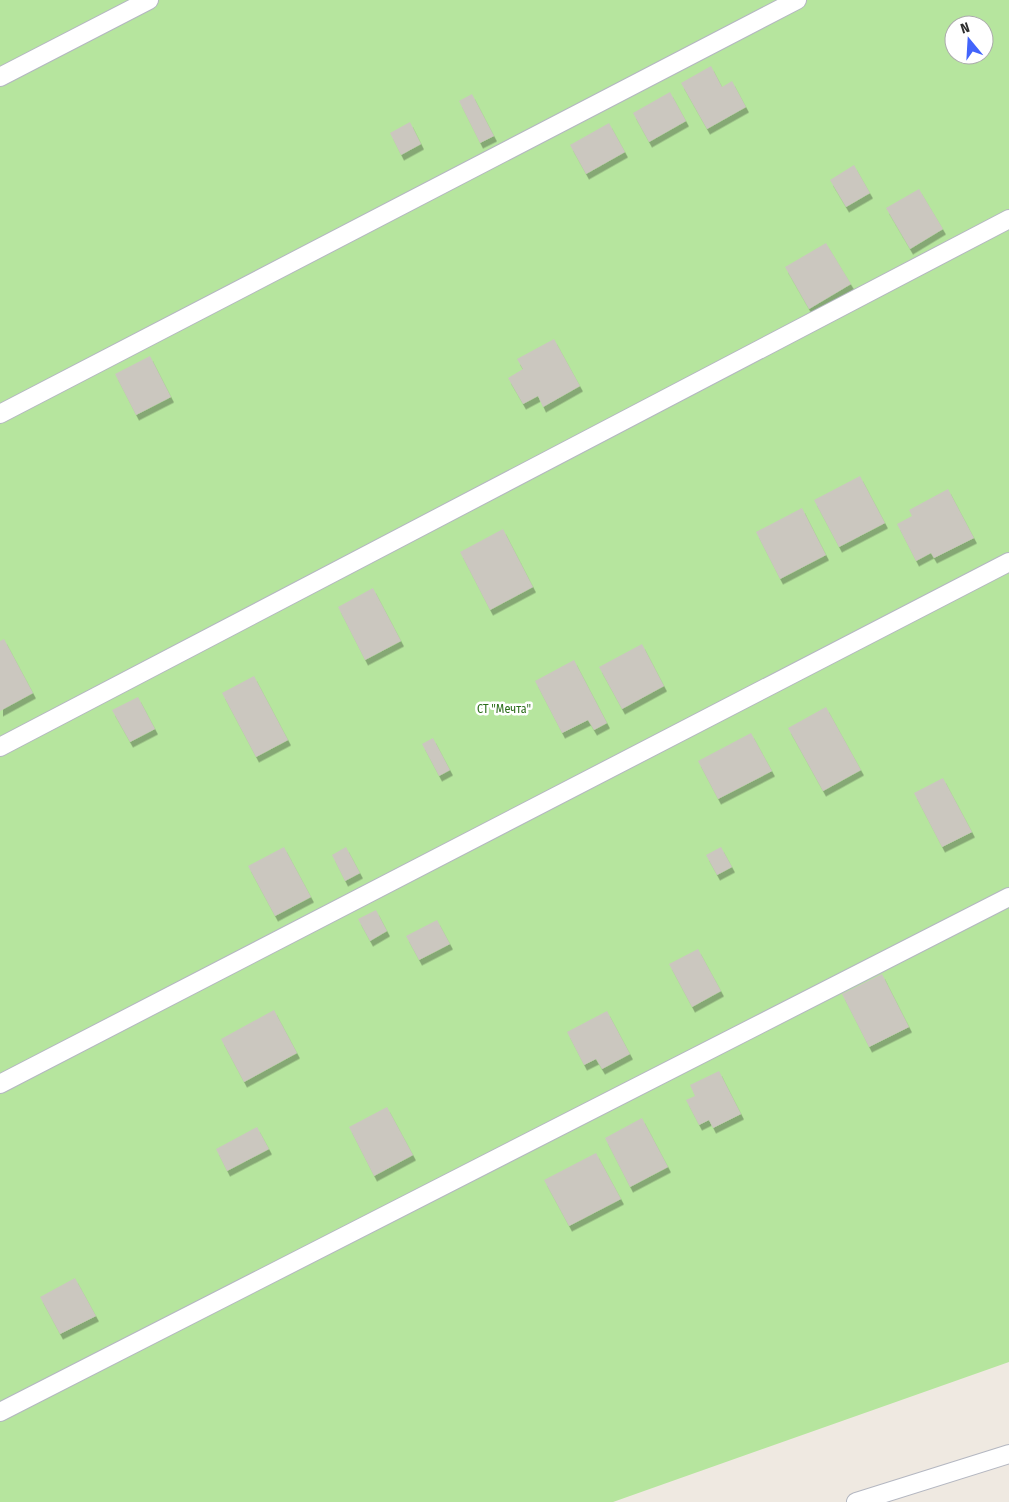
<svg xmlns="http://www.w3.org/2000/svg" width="1009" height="1502" viewBox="0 0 1009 1502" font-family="'Fira Sans Condensed',sans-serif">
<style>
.green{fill:#b6e59e;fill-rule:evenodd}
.building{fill:#cbc7bf;filter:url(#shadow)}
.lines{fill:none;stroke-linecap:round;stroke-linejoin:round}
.lane-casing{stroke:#b4b7c1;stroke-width:20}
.lane{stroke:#fff;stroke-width:18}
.labels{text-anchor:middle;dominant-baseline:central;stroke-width:5;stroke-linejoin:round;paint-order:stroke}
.park-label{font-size:12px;fill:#2c6e1b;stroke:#fff}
</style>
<defs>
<filter id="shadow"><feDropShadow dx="3" dy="5.5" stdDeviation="0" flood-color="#0004"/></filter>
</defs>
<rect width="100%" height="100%" fill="#efe9e1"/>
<path class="green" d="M0 0H1009V1362L613 1502H0ZM954 25H984V55H954Z"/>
<g class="building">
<polygon points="711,66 722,87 732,81 746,107 707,129 681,83"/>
<polygon points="670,92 686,121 649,142 633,113"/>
<polygon points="472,94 494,136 480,143 459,101"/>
<polygon points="410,122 421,144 401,155 390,133"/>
<polygon points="609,123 625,152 586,174 570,145"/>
<polygon points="854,165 870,193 846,207 830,180"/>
<polygon points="919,189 943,229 910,249 886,208"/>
<polygon points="826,243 851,284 809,309 785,267"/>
<polygon points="554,339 580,386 543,407 538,396 523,404 508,378 523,369 517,359"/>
<polygon points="150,356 171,397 136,415 115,374"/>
<polygon points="860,476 885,523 839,547 814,500"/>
<polygon points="948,489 974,538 934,558 931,553 916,561 897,524 912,516 909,510"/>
<polygon points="802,508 826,555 780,579 756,532"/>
<polygon points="503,529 533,587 490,610 460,552"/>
<polygon points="373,588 401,641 365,660 338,607"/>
<polygon points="4,639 33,693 0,711 0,641"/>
<polygon points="642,644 664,686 622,709 599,667"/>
<polygon points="574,660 607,723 594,730 588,720 562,733 535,681"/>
<polygon points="254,676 288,740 256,757 222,693"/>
<polygon points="138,697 155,729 130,742 112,710"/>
<polygon points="826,707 861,770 823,791 788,728"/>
<polygon points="751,733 772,771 718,799 698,761"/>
<polygon points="433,738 450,770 439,776 422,744"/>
<polygon points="943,778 972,832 942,847 914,793"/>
<polygon points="284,847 311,897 275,916 248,866"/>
<polygon points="346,847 360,873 345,881 332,855"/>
<polygon points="721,847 732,867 717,875 706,855"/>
<polygon points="376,910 387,931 370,941 358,919"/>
<polygon points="437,920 450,944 419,960 406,936"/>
<polygon points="698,949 721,991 692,1007 669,964"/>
<polygon points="882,974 909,1027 869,1047 842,994"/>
<polygon points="274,1010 297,1053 244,1082 221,1039"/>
<polygon points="607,1011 630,1054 602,1069 596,1059 584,1065 567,1032"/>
<polygon points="719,1071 741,1114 713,1128 709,1120 699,1125 686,1100 695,1096 690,1085"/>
<polygon points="387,1107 413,1155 374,1176 349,1127"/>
<polygon points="642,1118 668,1167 630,1187 605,1138"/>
<polygon points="257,1127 269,1149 227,1171 216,1149"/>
<polygon points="596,1153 621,1199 569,1226 544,1180"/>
<polygon points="75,1278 96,1316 60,1334 40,1297"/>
</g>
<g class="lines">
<defs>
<g id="lane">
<polyline points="0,77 149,0"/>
<polyline points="0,414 797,0"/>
<polyline points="0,747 1009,219"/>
<polyline points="0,1084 1009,562"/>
<polyline points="0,1412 1009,897"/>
<polyline points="856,1502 1009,1454"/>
</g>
</defs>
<use href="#lane" class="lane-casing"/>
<use href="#lane" class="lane"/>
</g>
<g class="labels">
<g class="park-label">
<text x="504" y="709">СТ "Мечта"</text>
</g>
</g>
<g transform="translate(969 40) rotate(342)"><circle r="24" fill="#ffffff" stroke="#ababab"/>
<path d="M0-4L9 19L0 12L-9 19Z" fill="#4264fb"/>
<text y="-8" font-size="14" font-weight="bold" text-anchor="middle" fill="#2e2e2e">N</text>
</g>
</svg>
